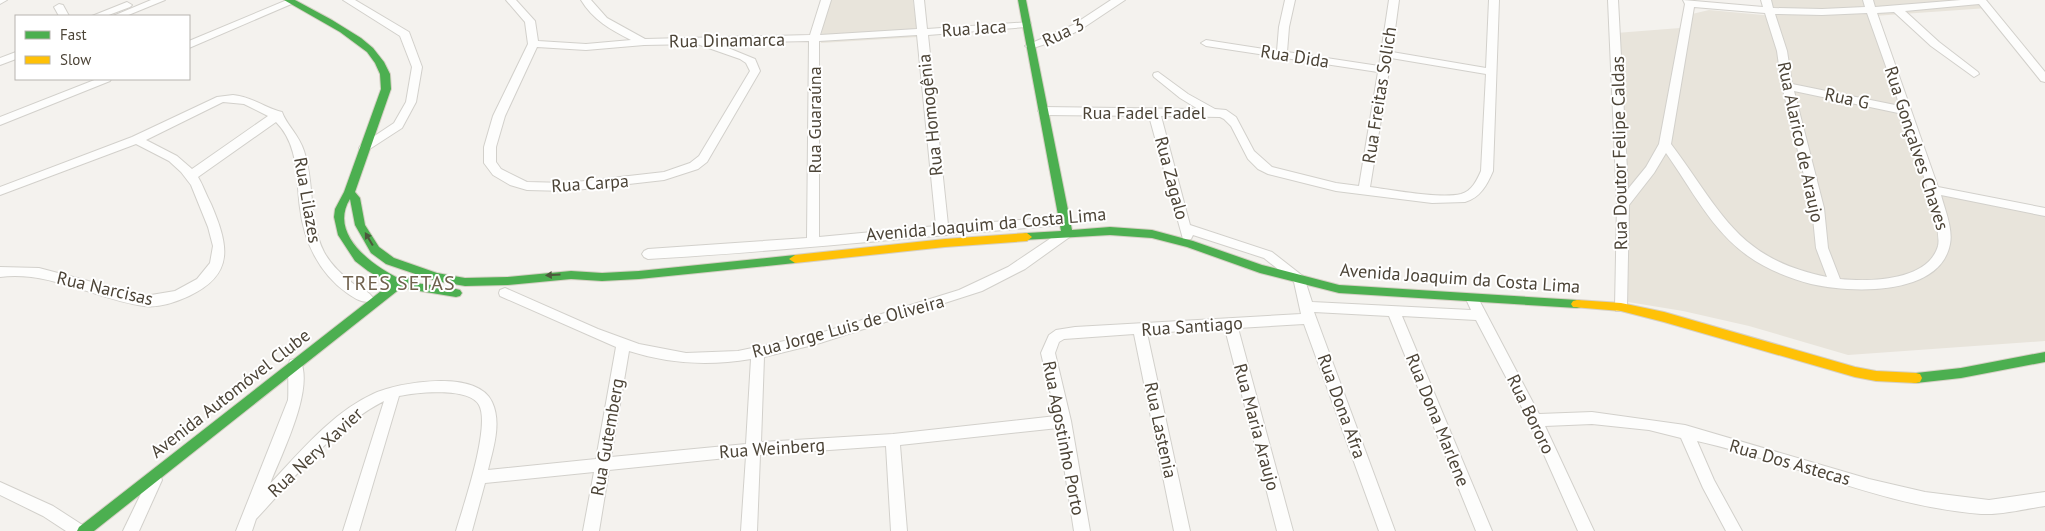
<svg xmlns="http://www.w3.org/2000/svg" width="2045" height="531" viewBox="0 0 2045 531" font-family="'PT Sans',sans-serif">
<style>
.residential{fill:#e8e4db}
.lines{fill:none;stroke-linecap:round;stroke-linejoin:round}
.street-casing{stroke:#d2d0cb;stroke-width:2}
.fast-casing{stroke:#d6d0c5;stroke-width:2}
.slow-casing{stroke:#d6d0c5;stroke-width:2}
.street{fill:#fdfdfc;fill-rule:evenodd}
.fast{fill:#4caf50;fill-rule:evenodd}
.slow{fill:#ffc107;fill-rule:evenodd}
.oneway{fill:#4c593c}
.labels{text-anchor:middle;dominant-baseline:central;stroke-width:4;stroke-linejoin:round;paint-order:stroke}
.street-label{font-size:18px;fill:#4c4437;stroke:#fff}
.quarter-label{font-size:20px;letter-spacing:1px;fill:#70614d;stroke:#fff}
</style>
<rect width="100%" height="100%" fill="#f4f2ee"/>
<g class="residential">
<polygon points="825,0 913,0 918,37 821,43"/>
<polygon points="1769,0 1982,0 1988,8 1874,16 1937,194 2045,215 2045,341 1848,355 1749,326 1683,311 1622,301 1616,33 1680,28 1692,14 1709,10 1774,16"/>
</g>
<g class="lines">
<defs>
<g id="street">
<polygon points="0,0 7,0 0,4"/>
<polygon points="151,0 165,0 126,16 113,16"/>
<polygon points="287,0 295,0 296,2 189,48 189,41"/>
<polygon points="343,0 355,0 409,32 422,67 416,102 402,128 365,152 361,151 359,148 361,145 394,123 406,102 412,67 400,36"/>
<path d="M506 0H516L535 21 538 41 586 44 631 40C611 30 593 20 581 0H591L607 18 645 39 810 35 821 0H831L820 35 917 29 914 0H924L927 29 1030 22 1031 24 1026 27 928 35 948 225 1063 217 1069 221 1063 225C924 236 787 251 648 259L644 257 642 254 644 251 648 249 807 238 809 41 716 43 755 59 760 71 707 162 698 169 664 180 567 191 527 190 510 185 493 175 484 163V147L493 116 528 44 525 22ZM917 35 936 226 819 237V41ZM697 44 740 59 746 63 750 71 699 156 690 163 664 172 567 183 527 182 501 169 496 162V147L505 116 537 47 586 50 644 45Z"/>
<polygon points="1111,0 1125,0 1080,30 1058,40 1030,49 1025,46 1073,25"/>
<path d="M1285 0H1295L1289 27 1287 52 1379 66 1389 0H1399L1392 52 1486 68 1489 0H1499L1493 171C1487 185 1480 198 1465 202L1432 203 1336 191 1268 174 1258 169 1248 159 1231 126 1224 119 1220 117 1161 116 1190 225 1272 252 1304 277 1312 302 1471 310 1466 299 1467 296H1477L1539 414 1592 412 1685 425 1869 479 1925 492 1989 500 2045 492V506C2024 509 2002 515 1981 514 1882 506 1792 462 1697 441L1714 480 1742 531H1726L1703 488 1681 438 1649 430 1592 424 1545 426 1594 531H1578L1529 421 1476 320 1402 316 1492 531H1476L1389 316 1314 312 1395 531H1379L1304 324 1238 328 1293 531H1277L1225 329 1147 333 1190 531H1174L1134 334 1064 339 1059 342 1055 353 1071 421 1090 531H1074L1058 428 900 445 907 531H891L886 446 760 455 757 531H741L746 456 609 470 599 531H583L594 472 485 483 472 531H456C463 507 491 426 479 405 470 387 417 392 399 396L359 531H343L384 401C333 427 295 478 256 519L252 531H236L288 400C289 390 287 367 290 360L295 359 300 360C315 389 281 455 270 484 300 452 332 413 373 394 398 382 477 369 492 402 502 423 493 449 488 470L596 459 616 347 500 296 499 293 500 290 505 288 598 329 639 344 686 353 738 351 817 334 959 290 1008 267 1063 230H1071L1073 233 1071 236 1025 269 982 291 817 344 764 357 761 442 893 434 1056 416 1041 353 1049 335 1056 330 1075 327 1301 314 1294 282 1264 258 1193 235 1191 239H1183L1149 116 1043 115 1038 111 1043 107 1198 109 1180 98 1154 77 1153 75 1154 73 1158 72 1188 94 1215 109 1226 110 1236 117 1254 151 1272 167 1336 183 1359 186 1378 72 1206 46 1201 43 1206 40 1277 51 1279 27ZM1391 58 1486 74 1481 171C1477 180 1472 191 1461 194 1440 199 1393 190 1370 187ZM629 351C669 364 709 366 751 359L746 444 611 457Z"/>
<path d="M1608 0H1618L1628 189 1646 167 1659 144 1685 4 1683 0 1763 7 1761 0H1771L1773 8 1822 9 1865 7 1863 0H1873L1875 7 1961 0H1986L2045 72V82L2041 81 1979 4 1905 11 1939 42 1978 72 1979 74 1974 77 1931 46 1894 12 1877 13 1938 187 2045 208V216L1941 195C1945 210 1953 229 1950 244 1940 297 1850 293 1811 284 1789 278 1766 269 1748 256 1712 231 1691 188 1666 153L1654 173 1629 205 1627 307 1626 311H1616L1615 307 1617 204ZM1694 7 1765 13 1777 51 1782 86 1812 208 1816 248 1827 277C1736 259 1721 210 1671 144ZM1867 13 1900 106 1792 84 1787 51 1775 14 1822 15ZM1794 91 1903 114C1911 138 1943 225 1938 246 1928 281 1870 282 1840 279L1828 248 1824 208Z"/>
<polygon points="127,2 132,5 130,7 106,16 92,16"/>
<polygon points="59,4 63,5 69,16 59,16 54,7"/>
<polygon points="16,52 16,59 0,65 0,58"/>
<polygon points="97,79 111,79 110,81 0,125 0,117"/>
<path d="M233 95C253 97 265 108 282 112 286 124 299 135 304 151 315 184 308 220 324 252 331 265 343 276 355 285 361 289 370 292 373 298L372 301C363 304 354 298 347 293 319 273 304 242 300 208 296 178 299 145 276 122L198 177C203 185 206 195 211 204 228 244 236 274 189 296 176 302 159 308 144 306 98 300 48 270 0 277V267L39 268 145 296 175 291 197 279 210 263 213 246 208 227 191 185 181 172 169 161 136 144 0 195V187L132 137 217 97ZM223 102 244 104 268 116 192 169 177 156 146 140Z"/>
<polygon points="155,474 160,475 162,480 139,531 123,531 150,475"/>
<polygon points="0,482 53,506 84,526 87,531 66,531 43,516 0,495"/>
</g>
<g id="fast">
<path d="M284 0H295L332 20 361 38 373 48 384 62 390 74 391 89 355 192 360 198 365 225 379 247 394 258 437 273 465 278 508 277 571 271 602 273 639 271 795 255 801 259 795 263 639 279 602 281 571 279 508 285 465 286 436 281 386 264 371 253 355 225 350 199C328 234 373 266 400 279L411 277 415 278 416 283 456 289 460 290 462 293 460 296 456 297 401 288 94 531H77L79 527 390 284 368 271 355 261 338 235 334 217 335 209 344 192 381 89 380 74 375 63 367 52 340 32Z"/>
<polygon points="1018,0 1026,0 1072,230 1110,227 1152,230 1193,241 1262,265 1339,285 1577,300 1581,301 1583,304 1581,307 1577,308 1339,293 1260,273 1187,247 1152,238 1110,235 1023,240 1022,237 1023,234 1027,233 1061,231"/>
<polygon points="2045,352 2045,362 1961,378 1916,383 1912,382 1910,378 1912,374 1916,373 1961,368"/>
</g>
<g id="slow">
<polygon points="1027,233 1032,237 1027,241 945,247 795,263 789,259 795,255 945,239"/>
<polygon points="1577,300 1621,303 1664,312 1855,367 1876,371 1916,373 1920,374 1922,378 1920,382 1916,383 1876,381 1855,377 1664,322 1621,311 1573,307 1571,304 1573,301"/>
</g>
</defs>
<use href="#street" class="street-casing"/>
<use href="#fast" class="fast-casing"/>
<use href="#slow" class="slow-casing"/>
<use href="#street" class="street"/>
<use href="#fast" class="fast"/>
<use href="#slow" class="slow"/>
</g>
<defs><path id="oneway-solid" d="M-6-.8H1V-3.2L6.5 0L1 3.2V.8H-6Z" transform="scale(1.25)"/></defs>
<g class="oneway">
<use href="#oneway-solid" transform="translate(369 239) rotate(-121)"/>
<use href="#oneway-solid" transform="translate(553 275) rotate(177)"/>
</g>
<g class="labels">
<g class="street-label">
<text transform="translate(974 28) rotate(-4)">Rua Jaca</text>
<text transform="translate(1063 32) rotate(-25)">Rua 3</text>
<text transform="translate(727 40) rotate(-1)">Rua Dinamarca</text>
<text transform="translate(1295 56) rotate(9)">Rua Dida</text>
<text transform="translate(1379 95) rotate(-81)">Rua Freitas Solich</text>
<text transform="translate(1847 98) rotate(12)">Rua G</text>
<text x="1144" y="112">Rua Fadel Fadel</text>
<text transform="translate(930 115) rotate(-96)">Rua Homogênia</text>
<text transform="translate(814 120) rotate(-90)">Rua Guaraúna</text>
<text transform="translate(1801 142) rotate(78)">Rua Alarico de Araujo</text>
<text transform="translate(1917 148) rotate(72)">Rua Gonçalves Chaves</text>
<text transform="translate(1619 153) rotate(-91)">Rua Doutor Felipe Caldas</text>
<text transform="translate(1172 178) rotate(75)">Rua Zagalo</text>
<text transform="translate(590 183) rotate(-4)">Rua Carpa</text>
<text transform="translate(308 200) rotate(80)">Rua Lilazes</text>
<text transform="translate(986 224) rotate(-5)">Avenida Joaquim da Costa Lima</text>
<text transform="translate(1460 278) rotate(4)">Avenida Joaquim da Costa Lima</text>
<text transform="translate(105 288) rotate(13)">Rua Narcisas</text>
<text transform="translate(848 326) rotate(-15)">Rua Jorge Luis de Oliveira</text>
<text transform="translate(1192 326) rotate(-4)">Rua Santiago</text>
<text transform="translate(230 393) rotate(-38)">Avenida Automóvel Clube</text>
<text transform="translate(1342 406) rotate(70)">Rua Dona Afra</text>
<text transform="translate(1531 414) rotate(64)">Rua Bororo</text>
<text transform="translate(1438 420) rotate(68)">Rua Dona Marlene</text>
<text transform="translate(1257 427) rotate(75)">Rua Maria Araujo</text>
<text transform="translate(1161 430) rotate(78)">Rua Lastenia</text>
<text transform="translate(607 437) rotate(-80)">Rua Gutemberg</text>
<text transform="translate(1064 438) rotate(79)">Rua Agostinho Porto</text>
<text transform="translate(772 448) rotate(-4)">Rua Weinberg</text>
<text transform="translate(315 452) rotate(-43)">Rua Nery Xavier</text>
<text transform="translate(1790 462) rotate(16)">Rua Dos Astecas</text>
</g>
<g class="quarter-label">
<text x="399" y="283">TRES SETAS</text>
</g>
</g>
<rect x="15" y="15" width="175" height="65" fill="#ffffff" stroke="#b7b4af"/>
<rect x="25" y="31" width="25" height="8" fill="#4caf50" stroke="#b7b4af"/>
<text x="60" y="40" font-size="15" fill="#4c4437">Fast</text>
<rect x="25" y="56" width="25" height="8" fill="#ffc107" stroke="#b7b4af"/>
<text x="60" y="65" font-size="15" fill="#4c4437">Slow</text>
</svg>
